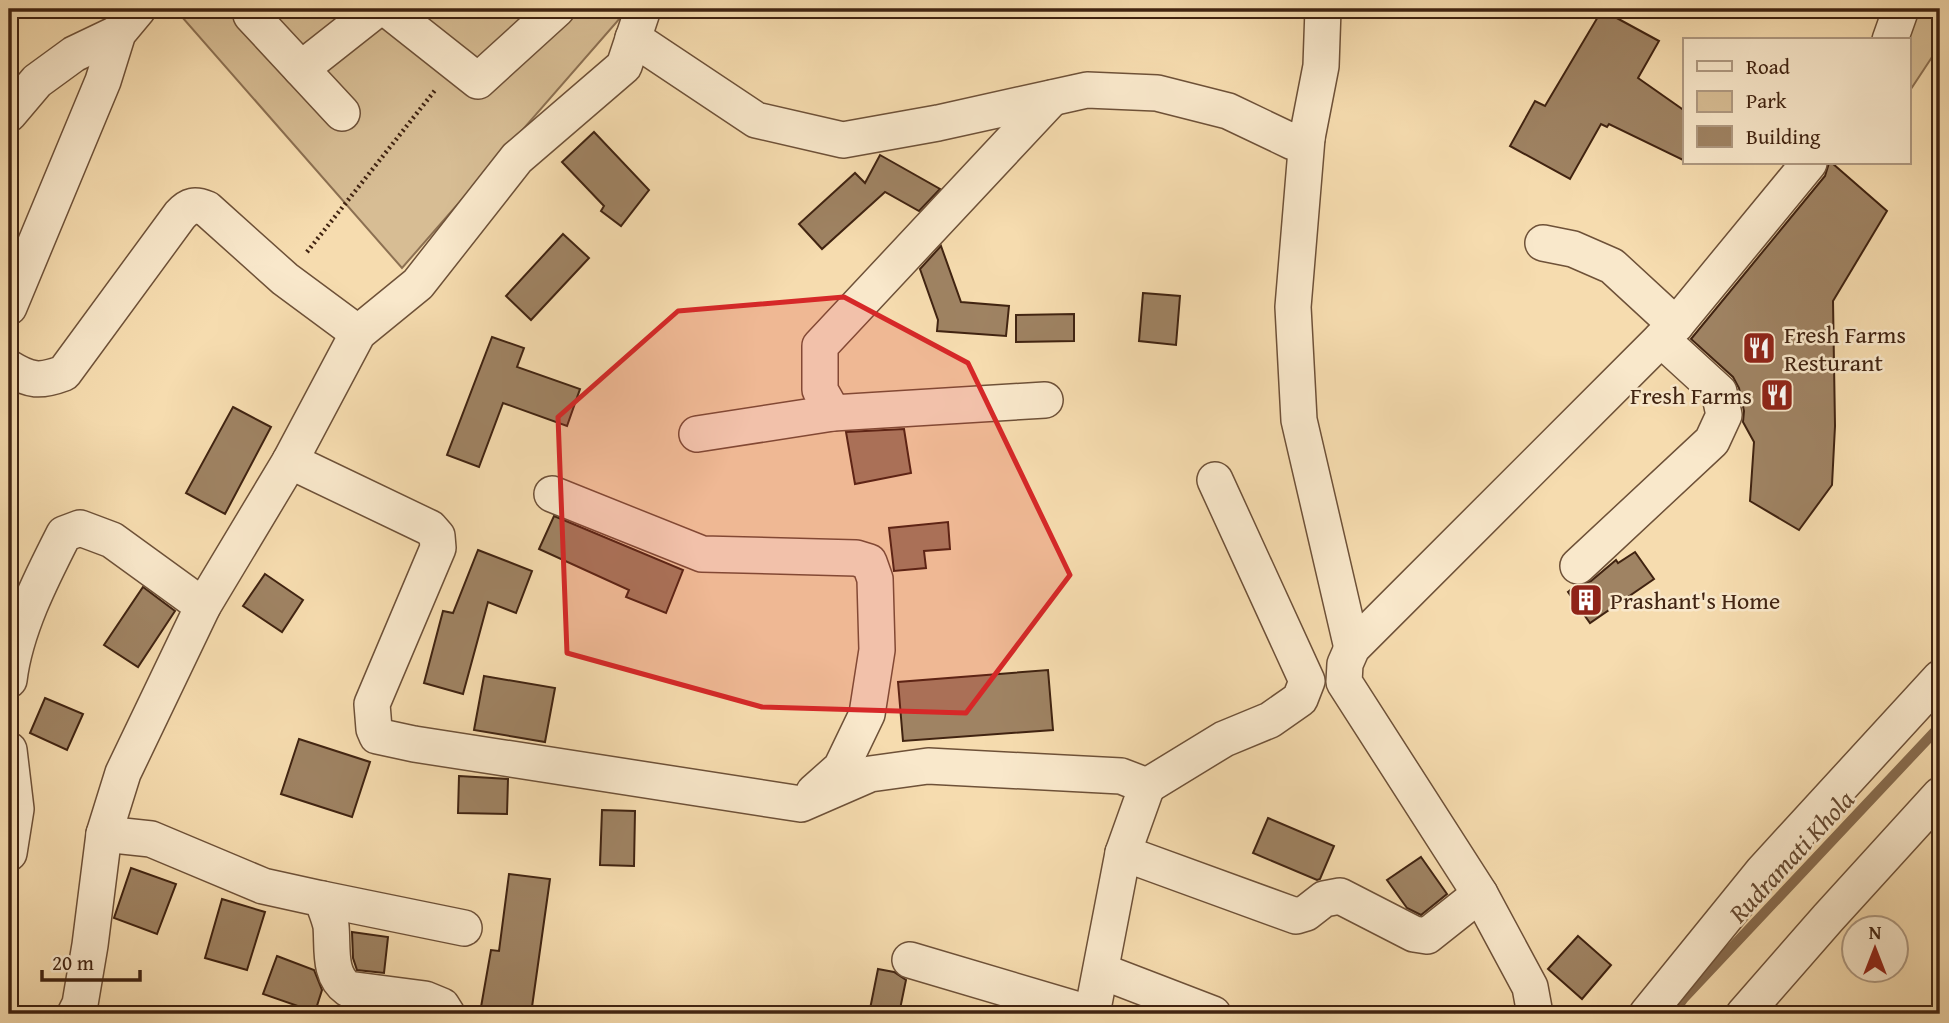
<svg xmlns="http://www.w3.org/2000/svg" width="1949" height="1023" viewBox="0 0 1949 1023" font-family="'Gentium Book Plus',serif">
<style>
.green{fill:#d7bd94;stroke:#8c7052;stroke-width:2}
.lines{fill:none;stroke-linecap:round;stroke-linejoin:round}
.stream{stroke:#886c4f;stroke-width:10}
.building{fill:#9f8363;stroke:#402311;stroke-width:2}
.minor-casing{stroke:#6e5138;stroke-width:38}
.path{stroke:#402311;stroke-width:4.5;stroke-dasharray:2 3.5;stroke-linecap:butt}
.minor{stroke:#f9e8cb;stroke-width:35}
.marked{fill:#d62828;fill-opacity:0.2;stroke:#d62828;stroke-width:5;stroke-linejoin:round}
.labels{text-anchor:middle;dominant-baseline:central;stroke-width:5;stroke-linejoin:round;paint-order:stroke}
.poi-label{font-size:24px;fill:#402311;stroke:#f9e8cb;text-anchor:start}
.water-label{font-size:26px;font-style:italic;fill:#644830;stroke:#f9e8cb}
</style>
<rect width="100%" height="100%" fill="#f6dcaf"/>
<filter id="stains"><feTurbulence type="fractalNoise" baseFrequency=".00286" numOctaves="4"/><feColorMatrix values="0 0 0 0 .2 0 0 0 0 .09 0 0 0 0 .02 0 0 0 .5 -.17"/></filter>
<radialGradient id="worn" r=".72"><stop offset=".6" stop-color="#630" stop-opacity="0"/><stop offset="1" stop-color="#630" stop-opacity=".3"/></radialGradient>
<g class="green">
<polygon points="175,9 628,9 402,268"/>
<polygon points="1913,9 1940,9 1940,45 1909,92 1909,40 1900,40"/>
</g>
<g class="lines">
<polyline class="stream" points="1672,1014 1684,998 1940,726"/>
</g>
<g class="building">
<polygon points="1602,10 1659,41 1638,78 1685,111 1685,161 1609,124 1607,127 1601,124 1570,179 1510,146 1535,101 1545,106"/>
<polygon points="594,132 649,190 621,226 601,211 604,206 562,162"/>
<polygon points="880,155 940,189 919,211 885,192 822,249 799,224 855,173 865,183"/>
<polygon points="1829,163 1832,163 1887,211 1833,301 1835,426 1832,485 1799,530 1750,501 1754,442 1743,422 1744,411 1739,388 1733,377 1691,339 1825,176"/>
<polygon points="563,234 589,258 531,320 506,296"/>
<polygon points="941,246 961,302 1009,306 1006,336 937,331 938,320 920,269"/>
<polygon points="1143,293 1180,296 1176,345 1139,341"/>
<polygon points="1074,314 1074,341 1016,342 1016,315"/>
<polygon points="492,337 524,348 517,367 580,389 567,426 503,403 479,467 447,455"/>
<polygon points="233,407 271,427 225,514 186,493"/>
<polygon points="904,429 911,473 855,484 846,432"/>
<polygon points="554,516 683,570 666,613 626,597 629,590 539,549"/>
<polygon points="948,522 950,549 924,551 926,568 894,571 889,528"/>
<polygon points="478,550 532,571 516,613 488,602 463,694 424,683 443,611 453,613"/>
<polygon points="1635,552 1654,579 1590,623 1568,592 1577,585 1591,581 1616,560 1618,563"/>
<polygon points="265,574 303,600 282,632 243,606"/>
<polygon points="143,587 175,611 138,667 104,645"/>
<polygon points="1048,670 1053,730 903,741 898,682"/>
<polygon points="484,676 555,688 545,742 474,730"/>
<polygon points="45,698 83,714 67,750 30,733"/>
<polygon points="299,739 370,762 352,817 281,794"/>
<polygon points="459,776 508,779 507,814 458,813"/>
<polygon points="602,810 635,811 634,866 600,865"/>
<polygon points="1268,818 1334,846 1320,879 1317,880 1253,853"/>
<polygon points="1421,857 1447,894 1421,915 1407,908 1387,880"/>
<polygon points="131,868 176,884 157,934 114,918"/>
<polygon points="509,874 550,879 531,1014 481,1007 491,950 499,951"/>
<polygon points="222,899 265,912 247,970 205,958"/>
<polygon points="352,932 388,937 384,973 357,970 353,958"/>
<polygon points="1578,936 1611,965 1582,999 1548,969"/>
<polygon points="277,956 314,970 322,990 315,1012 263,994"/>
<polygon points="878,969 894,972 906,980 899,1014 869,1014"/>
</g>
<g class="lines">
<defs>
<g id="minor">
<polyline points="387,9 478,81 557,9"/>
<polyline points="251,15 342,113"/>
<polyline points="633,38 756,120 843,140 938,123 1087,90 1157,93 1228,111 1293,142 1307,138 1321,66 1323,9"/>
<polyline points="1890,40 1901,9"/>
<polyline points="301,69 377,9"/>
<polyline points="9,114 37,81 74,54 118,33"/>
<polyline points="1307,138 1293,307 1299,420 1352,648"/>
<polyline points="1543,243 1573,249 1612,266 1676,325"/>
<polyline points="9,307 103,81 118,33 138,9"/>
<path d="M9 368C30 381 40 382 64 373L180 215C189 205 195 204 207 209L285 279 358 333"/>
<polyline points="833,413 820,390 820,346 1052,98"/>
<polyline points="697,434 833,413 1045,400"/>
<polyline points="290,461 358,333 418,284 517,158 624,66 643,9"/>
<polyline points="552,494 702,554 856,558 869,562 875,579 877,650 867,714 841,768 814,792"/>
<polyline points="1578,566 1712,441 1724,415 1719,392 1661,339"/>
<path d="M9 680C15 630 41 579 64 534L80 528 112 540 203 606"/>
<polyline points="9,750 16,809 9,853"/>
<polyline points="1147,786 1224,739 1270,720 1300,699 1307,681 1215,480"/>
<path d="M104 834 151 839 263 886 322 899C325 908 329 917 331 926 333 948 328 975 348 989L425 999 442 1006 447 1014"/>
<polyline points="1123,853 1296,916 1306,913 1324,899 1340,896 1414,934 1427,936 1480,894"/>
<polyline points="322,899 464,928"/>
<polyline points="910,960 1092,1014"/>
<polyline points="1101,971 1213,1014"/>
<polyline points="75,1014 80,1004 90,945 104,834 123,773 203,606 290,461 430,528 437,536 438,548 372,704 374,729 377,736 414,744 801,804 870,774 928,766 1121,776 1147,786 1123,853 1092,1014"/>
<polyline points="1535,1014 1530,987 1480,894 1344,682 1345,664 1352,648 1679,321 1809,163"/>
<polyline points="1647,1014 1763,871 1940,678"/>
<polyline points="1744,1014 1828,918 1940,795"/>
</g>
</defs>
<use href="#minor" class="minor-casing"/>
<polyline class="path" points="307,252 436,89"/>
<use href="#minor" class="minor"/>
</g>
<path class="marked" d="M844 297 968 363 1070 575 966 713 762 707 567 653 558 417 678 311Z"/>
<defs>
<symbol id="restaurant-square" viewBox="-11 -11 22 22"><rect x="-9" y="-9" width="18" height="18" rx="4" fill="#8f2418" stroke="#f9e8cb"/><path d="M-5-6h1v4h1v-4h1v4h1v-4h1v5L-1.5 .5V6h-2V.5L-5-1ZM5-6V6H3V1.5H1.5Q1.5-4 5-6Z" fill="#fff"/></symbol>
<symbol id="building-square" viewBox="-11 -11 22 22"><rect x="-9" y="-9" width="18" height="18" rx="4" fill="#8f2418" stroke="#f9e8cb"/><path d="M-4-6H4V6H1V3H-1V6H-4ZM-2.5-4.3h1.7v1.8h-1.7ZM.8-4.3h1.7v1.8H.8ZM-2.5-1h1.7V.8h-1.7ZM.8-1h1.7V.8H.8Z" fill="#fff"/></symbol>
</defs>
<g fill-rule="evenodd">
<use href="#restaurant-square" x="1740" y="329" width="38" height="38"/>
<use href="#restaurant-square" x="1758" y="376" width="38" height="38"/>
<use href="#building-square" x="1567" y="581" width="38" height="38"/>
</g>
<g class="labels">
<g class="poi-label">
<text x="1784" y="334">Fresh Farms<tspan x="1784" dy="28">Resturant</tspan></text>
<text x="1752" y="395" text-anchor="end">Fresh Farms</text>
<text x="1610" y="600">Prashant's Home</text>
</g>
<g class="water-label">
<text transform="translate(1791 856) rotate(-47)">Rudramati Khola</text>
</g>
</g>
<rect width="1949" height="1023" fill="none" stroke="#f6dcaf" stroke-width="35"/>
<rect x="10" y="10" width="1928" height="1002" fill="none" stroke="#402311" stroke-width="3.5"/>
<rect x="18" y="18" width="1914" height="988" fill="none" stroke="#402311" stroke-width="2"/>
<rect x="1683" y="38" width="228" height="126" fill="#f9e8cb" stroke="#af9981" stroke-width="2"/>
<rect x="1697" y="61" width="35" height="10" fill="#f9e8cb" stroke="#af9981" stroke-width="2"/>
<text x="1746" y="74" font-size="21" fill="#402311">Road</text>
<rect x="1697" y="91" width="35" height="21" fill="#d7bd94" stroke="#af9981" stroke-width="2"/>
<text x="1746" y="108" font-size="21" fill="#402311">Park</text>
<rect x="1697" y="126" width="35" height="21" fill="#9f8363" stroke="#af9981" stroke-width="2"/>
<text x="1746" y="144" font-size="21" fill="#402311">Building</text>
<g transform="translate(1875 949)"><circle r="33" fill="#f9e8cb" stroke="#af9981" stroke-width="2"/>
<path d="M0-5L12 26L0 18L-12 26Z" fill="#8f2418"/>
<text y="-10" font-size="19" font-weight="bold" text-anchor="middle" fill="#402311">N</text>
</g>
<path d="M42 970v10h98v-10" fill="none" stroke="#402311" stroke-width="3.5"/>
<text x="52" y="970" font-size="21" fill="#402311" stroke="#f9e8cb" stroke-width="5" paint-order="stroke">20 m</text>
<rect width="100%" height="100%" filter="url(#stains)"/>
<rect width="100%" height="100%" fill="url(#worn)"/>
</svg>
